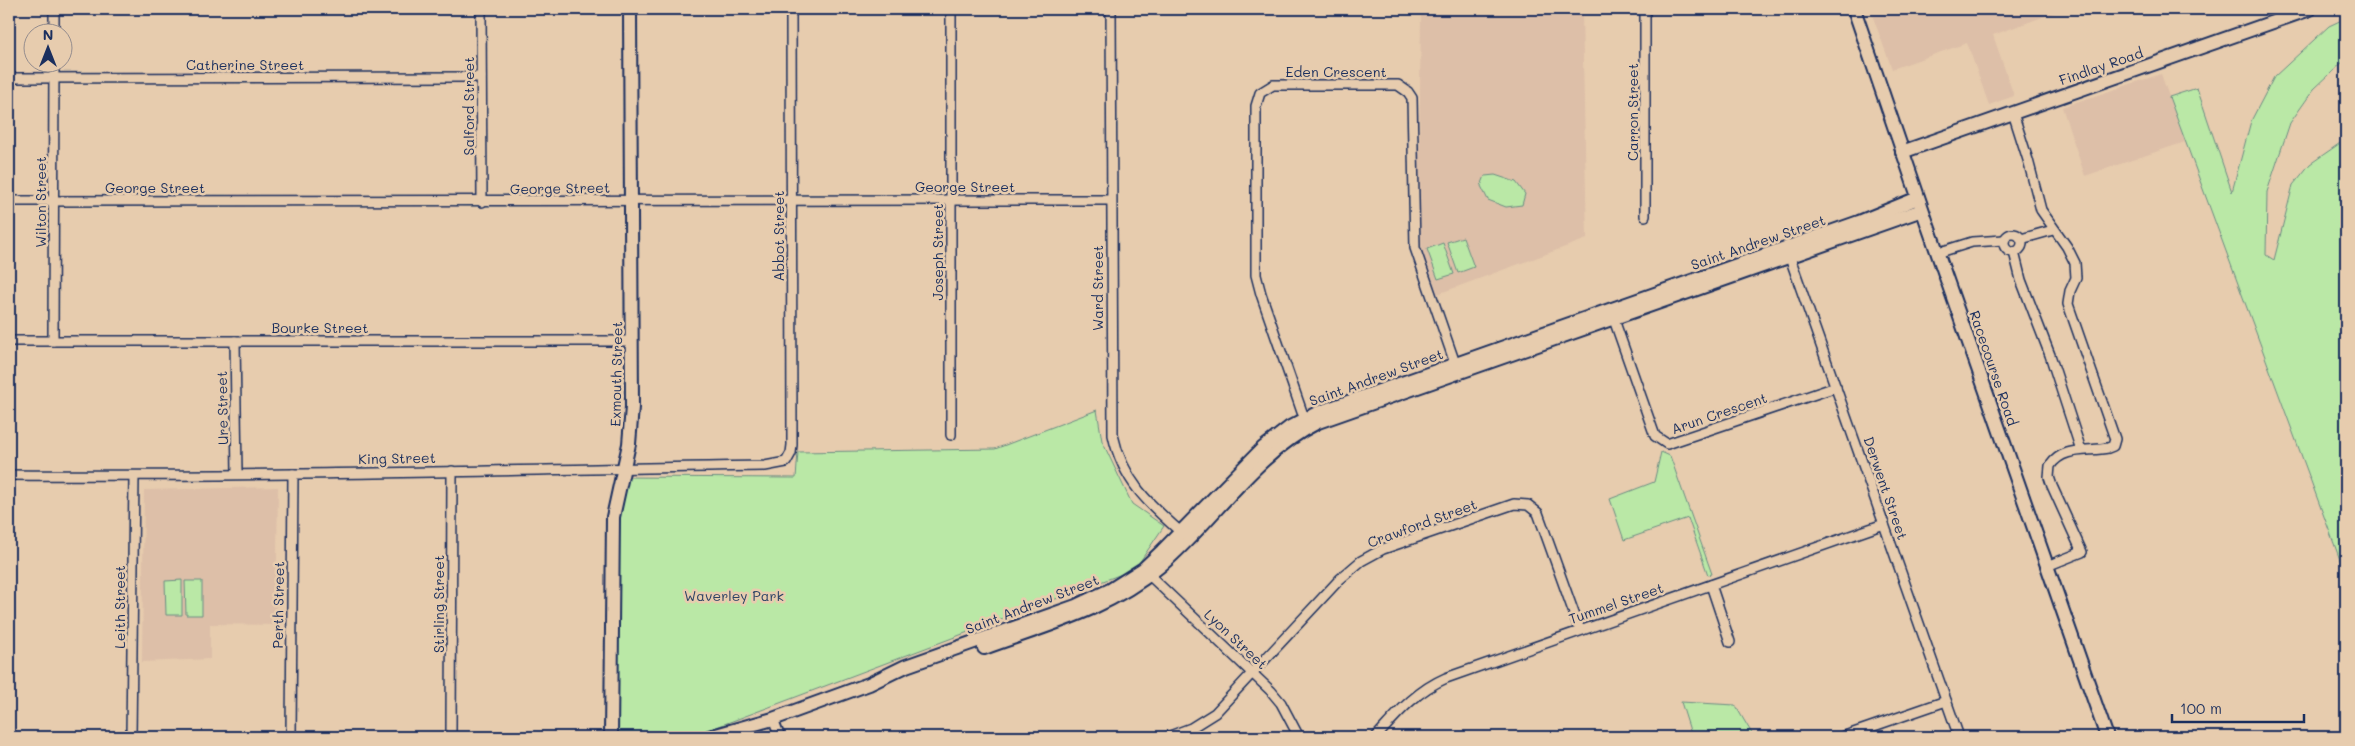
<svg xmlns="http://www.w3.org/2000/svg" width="2355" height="746" viewBox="0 0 2355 746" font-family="Mali,sans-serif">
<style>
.built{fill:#ddbfa8}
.green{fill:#bae8a6;stroke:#6a8c82}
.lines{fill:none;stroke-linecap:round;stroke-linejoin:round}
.street-casing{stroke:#1b2f5e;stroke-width:12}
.secondary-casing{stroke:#1b2f5e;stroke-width:16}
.street{stroke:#e7ccae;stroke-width:9}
.secondary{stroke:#e7ccae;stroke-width:12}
.labels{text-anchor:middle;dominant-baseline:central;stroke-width:5;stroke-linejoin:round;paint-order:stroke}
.street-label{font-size:14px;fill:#1b2f5e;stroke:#e7ccae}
.park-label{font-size:14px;fill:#2b4265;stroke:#e7ccae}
</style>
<rect width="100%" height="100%" fill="#e7ccae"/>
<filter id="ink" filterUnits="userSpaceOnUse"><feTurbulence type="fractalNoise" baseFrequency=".02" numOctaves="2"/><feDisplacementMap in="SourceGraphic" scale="10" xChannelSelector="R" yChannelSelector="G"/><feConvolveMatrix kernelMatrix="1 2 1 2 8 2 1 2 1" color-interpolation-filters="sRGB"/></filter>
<g filter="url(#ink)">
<g class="built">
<polygon points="1870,9 2065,9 1993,35 2014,96 1989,105 1967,43 1892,69"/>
<polygon points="1582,13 1587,239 1435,295 1418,245 1421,14"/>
<polygon points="2161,74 2185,142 2085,176 2062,107"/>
<polygon points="278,487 276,625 210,624 210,659 142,662 144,490"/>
</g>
<g class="green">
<polygon points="2346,18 2346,59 2314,89 2290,123 2267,192 2266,255 2274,260 2293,185 2310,164 2346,139 2346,576 2169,97 2197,88 2232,192 2251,121 2274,77 2329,26"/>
<polygon points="1495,175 1516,182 1525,194 1522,205 1506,207 1488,200 1481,186 1485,176"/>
<polygon points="1463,237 1474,267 1458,273 1447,242"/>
<polygon points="1443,243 1454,274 1438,279 1427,249"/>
<polygon points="1097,410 1102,441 1132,504 1164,526 1135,569 690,737 613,737 618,477 796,478 798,452 995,449"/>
<polygon points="1661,452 1670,456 1712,574 1708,575 1688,518 1624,540 1610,499 1654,482"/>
<polygon points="182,580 182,615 166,615 165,581"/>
<polygon points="185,581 202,581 202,615 186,615"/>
<polygon points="1681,702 1735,705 1754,737 1692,737"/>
</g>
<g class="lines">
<defs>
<g id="street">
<polyline points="481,9 482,202"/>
<polyline points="951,9 951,435"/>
<path d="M1111 9 1113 435C1123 482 1150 505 1184 535"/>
<polyline points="1645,9 1645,216"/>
<polyline points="54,32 54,9"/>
<polyline points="9,78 481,77"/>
<path d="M2013 113 2028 160 2041 210 2067 247 2075 263 2076 278 2070 291 2068 304 2115 439 2113 446 2108 448C2088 452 2063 446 2050 466L2049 477 2052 486 2082 552 2047 566"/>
<polyline points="9,201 1111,200"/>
<circle cx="2013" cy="243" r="9"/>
<polyline points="2021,239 2053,230"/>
<polyline points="1788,252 1959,737"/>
<polyline points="2014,252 2021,280 2050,355 2081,450"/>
<polyline points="1937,253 1972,242 2004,240"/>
<polyline points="1612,314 1655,436 1667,444 1836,387"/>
<polyline points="9,341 632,341"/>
<polyline points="53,341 54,62"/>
<polyline points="235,341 237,474"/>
<polyline points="1308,424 1302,412 1261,294 1256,275 1256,106 1260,93 1273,85 1398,85 1408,92 1412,98 1415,248 1457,369"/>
<path d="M9 475C261 477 513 470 765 466L786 462 791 453 792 445 791 9"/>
<polyline points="1146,572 1271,691 1281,703 1299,737"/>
<polyline points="1711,585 1730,642"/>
<polyline points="773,719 780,737"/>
<polyline points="131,737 134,476"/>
<polyline points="291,737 293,474"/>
<polyline points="451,737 452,471"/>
<polyline points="1167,737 1191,728 1215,713 1340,579 1361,561 1383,549 1514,504 1528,505 1538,513 1580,630"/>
<path d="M1376 737C1397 714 1416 691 1446 678L1884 524"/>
<polyline points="1842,737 1946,701"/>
</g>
<g id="secondary">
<polyline points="1854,9 1927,223 2107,737"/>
<polyline points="1902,152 2310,9"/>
<path d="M984 648C1044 626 1108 610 1159 567 1214 521 1252 455 1318 422L1922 210"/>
<polyline points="611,737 613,517 629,444 632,407 630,9"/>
<polyline points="709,737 773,719 869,684 906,666 1076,606 1110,590 1143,569 1162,551 1263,448 1290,427 1317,413 1859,222 1918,198"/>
</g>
</defs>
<use href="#street" class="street-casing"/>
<use href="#secondary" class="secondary-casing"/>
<use href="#street" class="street"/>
<use href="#secondary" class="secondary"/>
</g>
</g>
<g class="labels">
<g class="street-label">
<text x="245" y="64">Catherine Street</text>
<text transform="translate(2101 66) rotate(-19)">Findlay Road</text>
<text x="1336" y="71">Eden Crescent</text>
<text transform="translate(468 106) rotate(-90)">Salford Street</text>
<text transform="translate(1632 112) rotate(-90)">Carron Street</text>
<text x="965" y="186">George Street</text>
<text x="155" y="187">George Street</text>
<text transform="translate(560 188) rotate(-1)">George Street</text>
<text transform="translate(40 202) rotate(-90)">Wilton Street</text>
<text transform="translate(778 236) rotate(-90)">Abbot Street</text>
<text transform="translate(1758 242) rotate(-19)">Saint Andrew Street</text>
<text transform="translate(937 252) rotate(-90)">Joseph Street</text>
<text transform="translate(1097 288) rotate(-90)">Ward Street</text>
<text x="320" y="327">Bourke Street</text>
<text transform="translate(1994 368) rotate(71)">Racecourse Road</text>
<text transform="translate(616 374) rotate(-89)">Exmouth Street</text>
<text transform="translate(1376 377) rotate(-20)">Saint Andrew Street</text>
<text transform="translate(222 408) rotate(-91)">Ure Street</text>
<text transform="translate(1719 413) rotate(-19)">Arun Crescent</text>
<text transform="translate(397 458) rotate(-1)">King Street</text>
<text transform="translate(1886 488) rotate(71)">Derwent Street</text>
<text transform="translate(1422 523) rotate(-20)">Crawford Street</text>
<text transform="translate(1616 603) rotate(-19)">Tummel Street</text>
<text transform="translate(438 604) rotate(-90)">Stirling Street</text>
<text transform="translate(1032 604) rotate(-21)">Saint Andrew Street</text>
<text transform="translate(278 605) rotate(-89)">Perth Street</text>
<text transform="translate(119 607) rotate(-90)">Leith Street</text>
<text transform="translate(1236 639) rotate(43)">Lyon Street</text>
</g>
<g class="park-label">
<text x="734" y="595">Waverley Park</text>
</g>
</g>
<rect width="2355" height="746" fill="none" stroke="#e7ccae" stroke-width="30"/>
<rect x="15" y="15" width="2325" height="716" fill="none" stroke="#1b2f5e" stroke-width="2" filter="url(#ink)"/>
<g transform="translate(48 48)"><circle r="24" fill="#e7ccae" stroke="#958d8e"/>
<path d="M0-4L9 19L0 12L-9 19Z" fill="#1b2f5e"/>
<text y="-8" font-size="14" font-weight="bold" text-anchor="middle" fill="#1b2f5e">N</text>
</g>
<path d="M2172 714v8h132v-8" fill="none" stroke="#1b2f5e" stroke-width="2.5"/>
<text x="2180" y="714" font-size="15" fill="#1b2f5e" stroke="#e7ccae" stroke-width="4" paint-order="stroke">100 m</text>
</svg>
